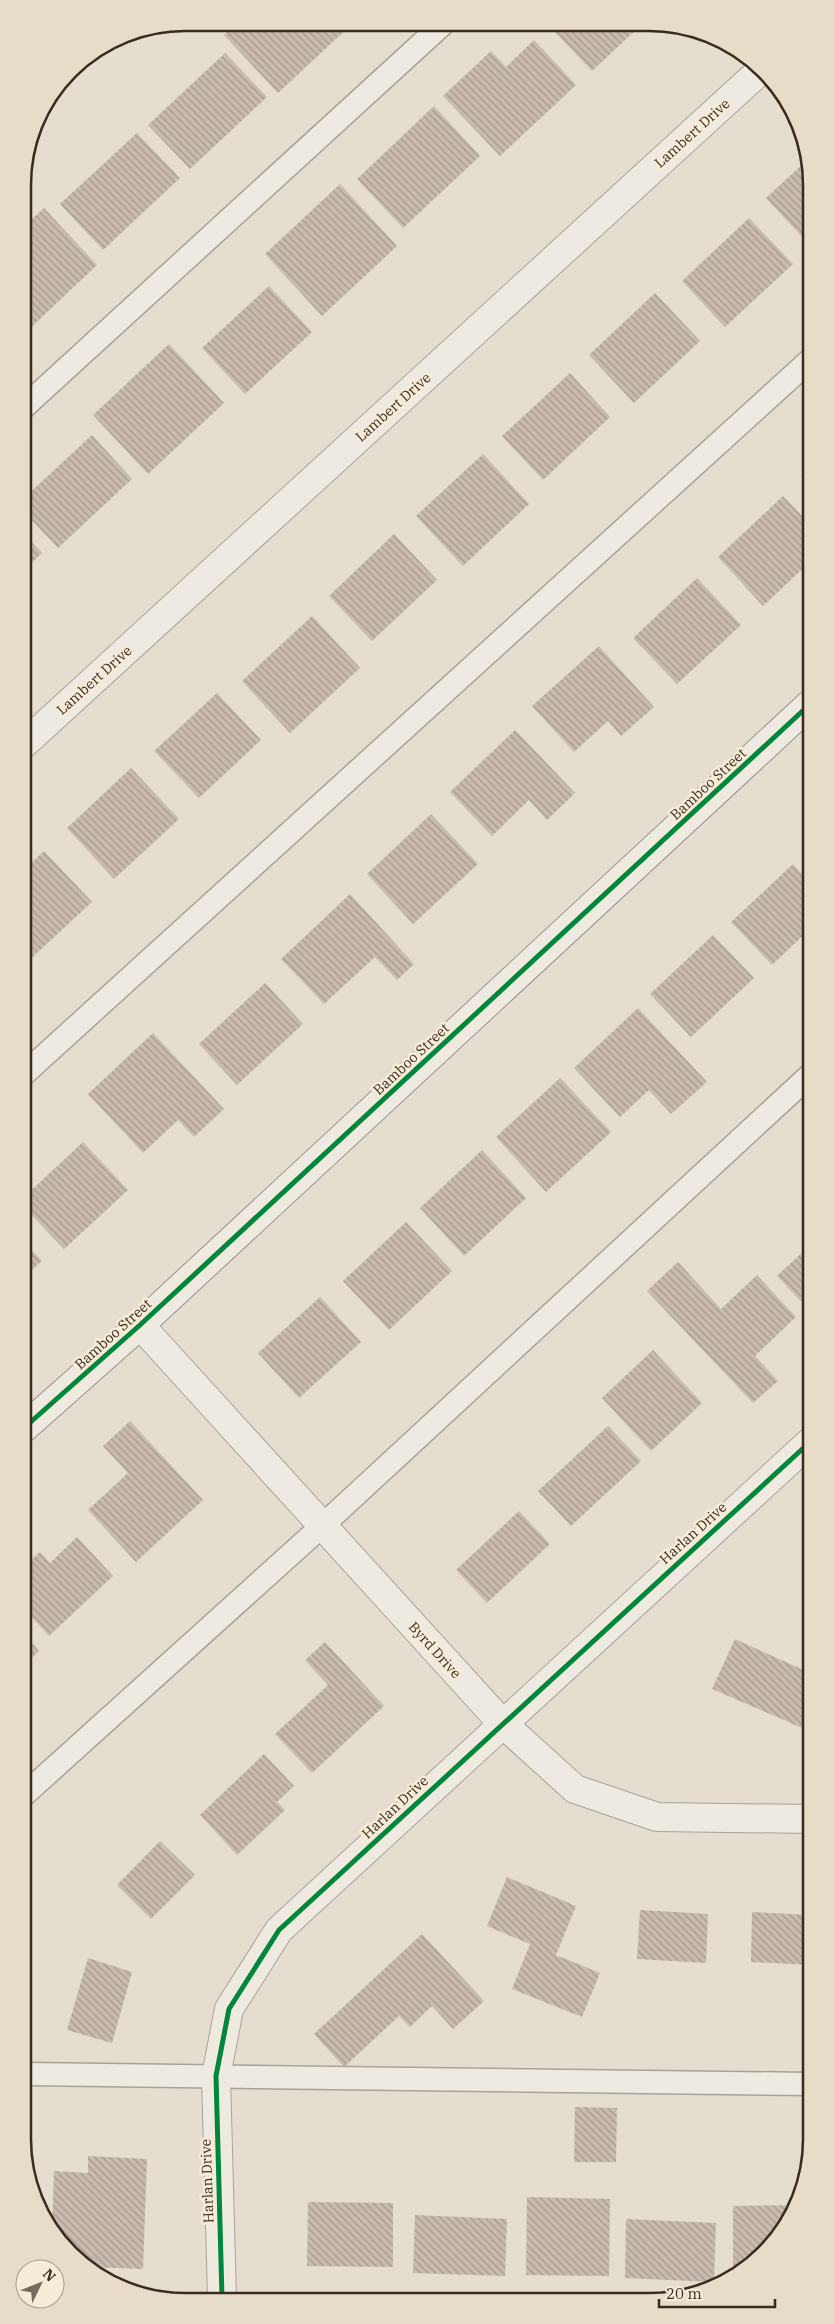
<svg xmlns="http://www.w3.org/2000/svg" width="834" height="2324" viewBox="0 0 834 2324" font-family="'IBM Plex Serif',serif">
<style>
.building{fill:url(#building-back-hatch)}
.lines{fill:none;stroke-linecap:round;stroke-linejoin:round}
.lane-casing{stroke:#aaa298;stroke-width:25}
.street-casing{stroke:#aaa298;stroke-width:30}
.secondary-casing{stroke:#9a9288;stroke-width:30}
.lane{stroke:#eee9e1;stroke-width:22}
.street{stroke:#eee9e1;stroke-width:28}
.secondary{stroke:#eee9e1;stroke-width:28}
.cycleway-casing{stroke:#f5ebd6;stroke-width:8}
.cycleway{stroke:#00873e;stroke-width:5}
.labels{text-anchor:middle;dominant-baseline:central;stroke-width:5;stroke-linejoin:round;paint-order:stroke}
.street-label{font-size:14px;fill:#3a2b1f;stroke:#f5ebd6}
.rim{fill:none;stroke:#3a2b1f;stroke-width:2.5}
</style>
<defs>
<pattern id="building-back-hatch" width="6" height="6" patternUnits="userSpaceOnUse" patternTransform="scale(1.25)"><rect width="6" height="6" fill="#c9bbb0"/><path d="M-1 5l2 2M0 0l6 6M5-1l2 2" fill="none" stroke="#a4988f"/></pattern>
</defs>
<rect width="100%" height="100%" fill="#e5ddcf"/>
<g class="building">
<polygon points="237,23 352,24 278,93 224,35"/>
<polygon points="563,25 641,25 592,71 555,32"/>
<polygon points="534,40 576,85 500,156 443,96 491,51 506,67"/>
<polygon points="225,53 267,97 190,169 148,125"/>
<polygon points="434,106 480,156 403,228 357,179"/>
<polygon points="137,133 180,178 103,250 60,204"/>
<polygon points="808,159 808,236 804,239 766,198"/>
<polygon points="340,184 397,246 322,316 265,254"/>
<polygon points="44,208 97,265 23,335 23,227"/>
<polygon points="749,218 793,264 725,327 682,281"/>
<polygon points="269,286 312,332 245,394 202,348"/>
<polygon points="655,293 700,341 634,403 589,355"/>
<polygon points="169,344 224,403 148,474 93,415"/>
<polygon points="570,373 610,417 543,480 502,436"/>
<polygon points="92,435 132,479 58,548 23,511 23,499"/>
<polygon points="483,454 529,504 463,566 416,516"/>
<polygon points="809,468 809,483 801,475"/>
<polygon points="783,496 809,523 809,563 763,606 718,557"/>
<polygon points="23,533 42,553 23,571"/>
<polygon points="394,534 437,580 372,641 329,596"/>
<polygon points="697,578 741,625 677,684 633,638"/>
<polygon points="312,616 360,668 290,733 242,681"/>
<polygon points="599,646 654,707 621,736 608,721 574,752 532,706"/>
<polygon points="217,693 261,740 199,798 154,751"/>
<polygon points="515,730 575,793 547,820 529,800 492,836 450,792"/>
<polygon points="131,768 179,819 114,879 67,828"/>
<polygon points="431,814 478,864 413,924 367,874"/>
<polygon points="44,851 92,902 25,964 24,870"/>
<polygon points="793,864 809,882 809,930 772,965 731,922"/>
<polygon points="350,894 414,964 397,980 375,957 324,1004 281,959"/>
<polygon points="713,935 754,978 691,1037 650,994"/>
<polygon points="265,983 303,1024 237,1085 199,1044"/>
<polygon points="638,1008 707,1082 671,1114 649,1090 620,1117 574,1068"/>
<polygon points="153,1033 224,1109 194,1137 178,1120 143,1153 88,1094"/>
<polygon points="560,1078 611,1132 546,1192 496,1137"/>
<polygon points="83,1142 128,1190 64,1249 24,1207 24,1197"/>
<polygon points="482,1150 526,1198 464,1256 420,1208"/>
<polygon points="406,1222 452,1271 389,1330 343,1281"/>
<polygon points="24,1242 42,1261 24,1277"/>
<polygon points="810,1245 810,1311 777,1276"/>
<polygon points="678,1262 721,1309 757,1275 796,1317 755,1356 778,1381 753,1403 647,1291"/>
<polygon points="320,1297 361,1342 299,1398 258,1353"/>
<polygon points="653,1350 702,1403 651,1451 602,1398"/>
<polygon points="130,1421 203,1500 136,1562 88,1510 128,1473 103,1446"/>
<polygon points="608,1426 641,1461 571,1526 538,1491"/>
<polygon points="519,1511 550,1544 487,1603 456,1570"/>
<polygon points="77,1537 113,1576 49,1636 25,1610 25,1566 40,1552 50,1563"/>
<polygon points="25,1635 39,1651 25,1664"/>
<polygon points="735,1639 810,1673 811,1721 807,1730 712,1689"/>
<polygon points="325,1642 384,1706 312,1773 275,1734 328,1685 305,1660"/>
<polygon points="264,1754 294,1786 277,1802 285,1810 237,1855 200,1815"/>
<polygon points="160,1841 195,1875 151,1919 117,1885"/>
<polygon points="507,1877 576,1906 556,1955 600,1973 582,2017 512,1989 530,1944 487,1926"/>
<polygon points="640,1910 708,1914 706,1963 637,1959"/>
<polygon points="752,1912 811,1915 811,1965 751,1962"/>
<polygon points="422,1934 484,2001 453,2029 432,2006 410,2027 399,2016 344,2067 314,2034"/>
<polygon points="88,1958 132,1972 112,2043 67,2030"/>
<polygon points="575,2107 617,2108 616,2162 574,2162"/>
<polygon points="88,2156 147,2159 143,2269 88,2267 70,2254 52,2230 54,2171 88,2173"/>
<polygon points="527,2197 610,2199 609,2276 526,2275"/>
<polygon points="308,2202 393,2203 393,2267 307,2266"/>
<polygon points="796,2205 771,2246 733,2277 733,2206"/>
<polygon points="415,2215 507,2219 505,2276 413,2273"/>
<polygon points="626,2219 716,2223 714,2282 625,2278"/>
</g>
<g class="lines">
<defs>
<g id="lane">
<polyline points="23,408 443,24"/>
<polyline points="24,1074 809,361"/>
<polyline points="25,1794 322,1526 810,1075"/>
<polyline points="26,2074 811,2084"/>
</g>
<g id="street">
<polyline points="24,744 762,69"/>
<polyline points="140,1325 502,1723 575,1789 657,1817 811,1819"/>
<polyline points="222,2298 216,2076 229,2009 279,1930 810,1442"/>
</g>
<polyline id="secondary" points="25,1427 140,1325 809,705"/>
</defs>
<use href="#lane" class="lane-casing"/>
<use href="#street" class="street-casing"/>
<use href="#secondary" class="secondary-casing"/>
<use href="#lane" class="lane"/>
<use href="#street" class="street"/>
<use href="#secondary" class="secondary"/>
<defs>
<g id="cycleway">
<polyline points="25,1427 140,1325 809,705"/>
<polyline points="222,2298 216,2076 229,2009 279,1930 810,1442"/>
</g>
</defs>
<use href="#cycleway" class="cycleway-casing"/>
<use href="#cycleway" class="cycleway"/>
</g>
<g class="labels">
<g class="street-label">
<text transform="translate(692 133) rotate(-42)">Lambert Drive</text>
<text transform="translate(393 407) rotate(-42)">Lambert Drive</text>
<text transform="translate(94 680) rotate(-42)">Lambert Drive</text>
<text transform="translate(708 784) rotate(-43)">Bamboo Street</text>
<text transform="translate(411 1059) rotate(-43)">Bamboo Street</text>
<text transform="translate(113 1334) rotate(-42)">Bamboo Street</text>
<text transform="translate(693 1533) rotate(-42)">Harlan Drive</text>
<text transform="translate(435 1650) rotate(48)">Byrd Drive</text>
<text transform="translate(395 1807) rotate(-43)">Harlan Drive</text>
<text transform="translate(207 2181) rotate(-92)">Harlan Drive</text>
</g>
</g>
<path d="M0 0H834V2324H0ZM185 31H649A154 154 0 0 1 803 185V2139A154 154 0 0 1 649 2293H185A154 154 0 0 1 31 2139V185A154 154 0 0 1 185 31Z" fill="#e6dcc7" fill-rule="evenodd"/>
<path class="rim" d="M185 31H649A154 154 0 0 1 803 185V2139A154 154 0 0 1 649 2293H185A154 154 0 0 1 31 2139V185A154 154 0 0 1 185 31Z"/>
<g transform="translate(40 2284) rotate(47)"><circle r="24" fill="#f5ebd6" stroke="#aa9e8d"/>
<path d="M0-4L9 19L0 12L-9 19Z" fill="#76695d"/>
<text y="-8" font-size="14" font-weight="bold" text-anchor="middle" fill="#3a2b1f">N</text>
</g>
<path d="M659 2299v8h116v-8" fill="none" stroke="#3a2b1f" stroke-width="2.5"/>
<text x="666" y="2299" font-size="15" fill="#3a2b1f" stroke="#f5ebd6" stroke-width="4" paint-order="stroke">20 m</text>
</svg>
